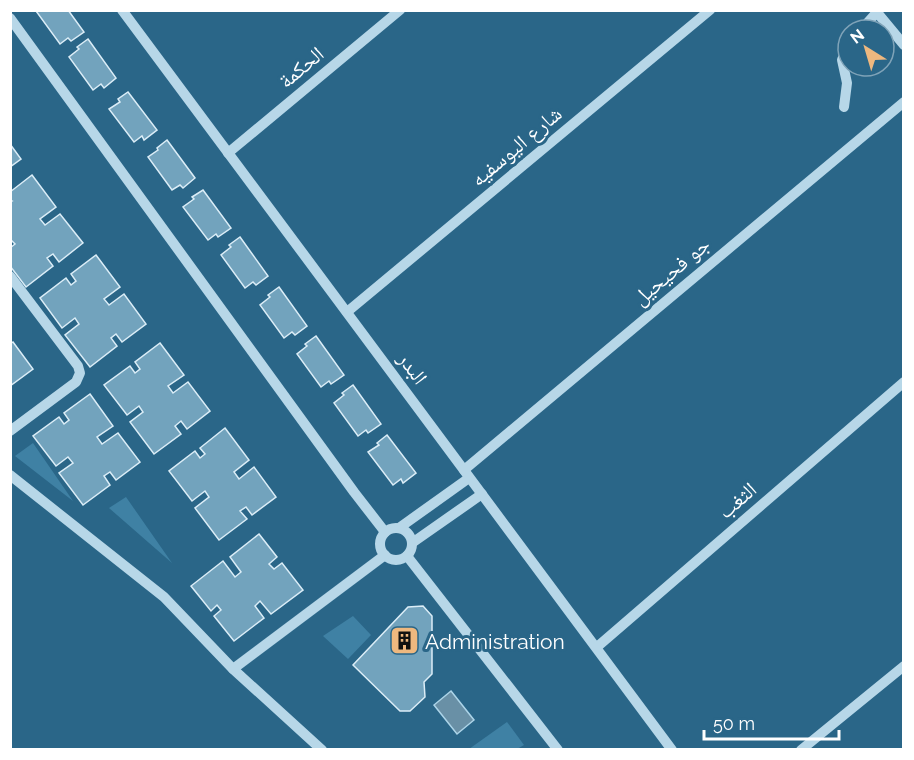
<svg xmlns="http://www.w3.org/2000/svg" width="914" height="760" viewBox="0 0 914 760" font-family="Raleway,'Noto Naskh Arabic',sans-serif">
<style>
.green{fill:#3f81a4}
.water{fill:#6990a6;stroke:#acd4e8;stroke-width:1.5}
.building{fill:#72a3bd;stroke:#dbedf7;stroke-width:1.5}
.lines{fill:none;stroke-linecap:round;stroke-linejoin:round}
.minor{stroke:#b7d7e8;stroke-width:10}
.labels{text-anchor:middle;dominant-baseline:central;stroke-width:6;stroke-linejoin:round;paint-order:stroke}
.street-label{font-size:21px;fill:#fff;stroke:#2a6688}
.poi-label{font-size:21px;fill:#fff;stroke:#2a6688;text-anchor:start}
</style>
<rect width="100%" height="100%" fill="#2a6688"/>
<g class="green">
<polygon points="33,443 73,501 15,456"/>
<polygon points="126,497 172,563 109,508"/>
<polygon points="353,616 371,635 348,659 323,636"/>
<polygon points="507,722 524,745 517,749 469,749"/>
</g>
<polygon class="water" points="451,691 474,720 457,734 434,705"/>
<g class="building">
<polygon points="68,10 84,32 71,41 68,38 60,44 36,11"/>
<polygon points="88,39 116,78 104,88 101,84 93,90 69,57 79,49 77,47"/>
<polygon points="128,92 157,130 144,140 142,136 134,142 109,109 120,102 118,99"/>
<polygon points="167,140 195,178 183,188 180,185 172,190 148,157 158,150 157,148"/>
<polygon points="10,144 21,159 10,167"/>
<polygon points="32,175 56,207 40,219 45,225 60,214 83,243 59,262 53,254 47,258 53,266 26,287 10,266 10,248 15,244 10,239 10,202 12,201 10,200 10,192"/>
<polygon points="203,190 231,228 218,237 216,234 208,240 183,207 194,199 192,197"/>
<polygon points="240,237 268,276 256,285 253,282 245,288 221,255 231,247 229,245"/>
<polygon points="96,255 120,287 104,299 109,305 124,294 146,324 122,342 116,334 111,338 117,346 90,367 65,335 79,324 75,318 62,328 40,298 66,278 71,285 76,281 71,274"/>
<polygon points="279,287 307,326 295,335 292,332 284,338 260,305 270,297 268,295"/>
<polygon points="316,336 344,375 331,384 329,381 321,387 297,354 307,346 305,344"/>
<polygon points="13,342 33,369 10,386 10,344"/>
<polygon points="160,343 184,375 168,386 173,393 188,382 210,411 187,429 181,421 175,426 181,434 154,454 130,422 143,412 139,406 127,415 104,385 130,366 135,373 140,369 135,362"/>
<polygon points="353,385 381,424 368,433 366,430 358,436 334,403 344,395 342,393"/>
<polygon points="90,394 113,426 97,437 102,444 118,433 140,462 116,480 110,472 104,476 110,485 83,505 59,473 73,463 68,457 56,466 33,436 59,417 64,424 69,420 64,413"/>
<polygon points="225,428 249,460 234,472 239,479 254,467 276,497 252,515 246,507 240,511 247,519 219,540 195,508 209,497 205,491 192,501 169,471 195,451 200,458 205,454 200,448"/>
<polygon points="387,435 416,473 403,483 401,479 393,485 368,452 379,445 377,443"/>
<polygon points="259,534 277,557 269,564 274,569 282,563 303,590 271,614 260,601 255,606 264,618 234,641 214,616 221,610 217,605 211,611 191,586 223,561 235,577 241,572 230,557"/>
<polygon points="423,606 432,616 432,674 424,682 425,697 410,711 400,711 353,665 408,607"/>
</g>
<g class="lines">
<g class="minor">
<polyline points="122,10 672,750"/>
<polyline points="875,10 904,45"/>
<polyline points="10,18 354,492 385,532"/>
<polyline points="861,30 877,12"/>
<polyline points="844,107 847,83 842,60 848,46"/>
<polyline points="228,153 400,10"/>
<polyline points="10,276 78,366 80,373 76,382 10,431"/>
<polyline points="347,312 710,10"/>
<polyline points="464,470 904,102"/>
<polyline points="10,475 164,597 233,669 322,750"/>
<circle cx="396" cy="544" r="16"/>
<polyline points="399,528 469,478"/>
<polyline points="412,543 482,494"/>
<polyline points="407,556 558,750"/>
<polyline points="597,647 904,382"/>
<polyline points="233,669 385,555"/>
<polyline points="801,750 904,666"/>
</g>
</g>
<defs>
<symbol id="building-square" viewBox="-11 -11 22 22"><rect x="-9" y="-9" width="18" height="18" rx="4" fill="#eeb87f" stroke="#2a6688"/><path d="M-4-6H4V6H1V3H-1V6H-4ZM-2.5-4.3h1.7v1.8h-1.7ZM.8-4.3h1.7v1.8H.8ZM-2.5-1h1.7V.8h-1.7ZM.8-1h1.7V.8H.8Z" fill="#111"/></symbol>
</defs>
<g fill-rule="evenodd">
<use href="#building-square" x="388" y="624" width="33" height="33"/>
</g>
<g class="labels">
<g class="street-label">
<text transform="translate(301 67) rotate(-40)">الحكمة</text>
<text transform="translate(516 146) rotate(-40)">شارع اليوسفيه</text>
<text transform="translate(671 271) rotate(-40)">جو فحيحيل</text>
<text transform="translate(413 368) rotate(54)">البدر</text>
<text transform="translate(737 500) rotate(-41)">الثغب</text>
</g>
<g class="poi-label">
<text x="425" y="641">Administration</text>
</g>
</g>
<rect width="914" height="760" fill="none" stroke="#ffffff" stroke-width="24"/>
<g transform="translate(866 48) rotate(323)"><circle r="28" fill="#2a6688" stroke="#7fa3b8" stroke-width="1.5"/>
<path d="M0-4.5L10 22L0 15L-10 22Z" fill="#eeb87f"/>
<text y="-9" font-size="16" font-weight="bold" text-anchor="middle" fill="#ffffff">N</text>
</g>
<path d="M704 730v9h135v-9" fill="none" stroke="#ffffff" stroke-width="3"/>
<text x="713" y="730" font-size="18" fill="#ffffff" stroke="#2a6688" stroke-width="4.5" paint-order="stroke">50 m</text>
</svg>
